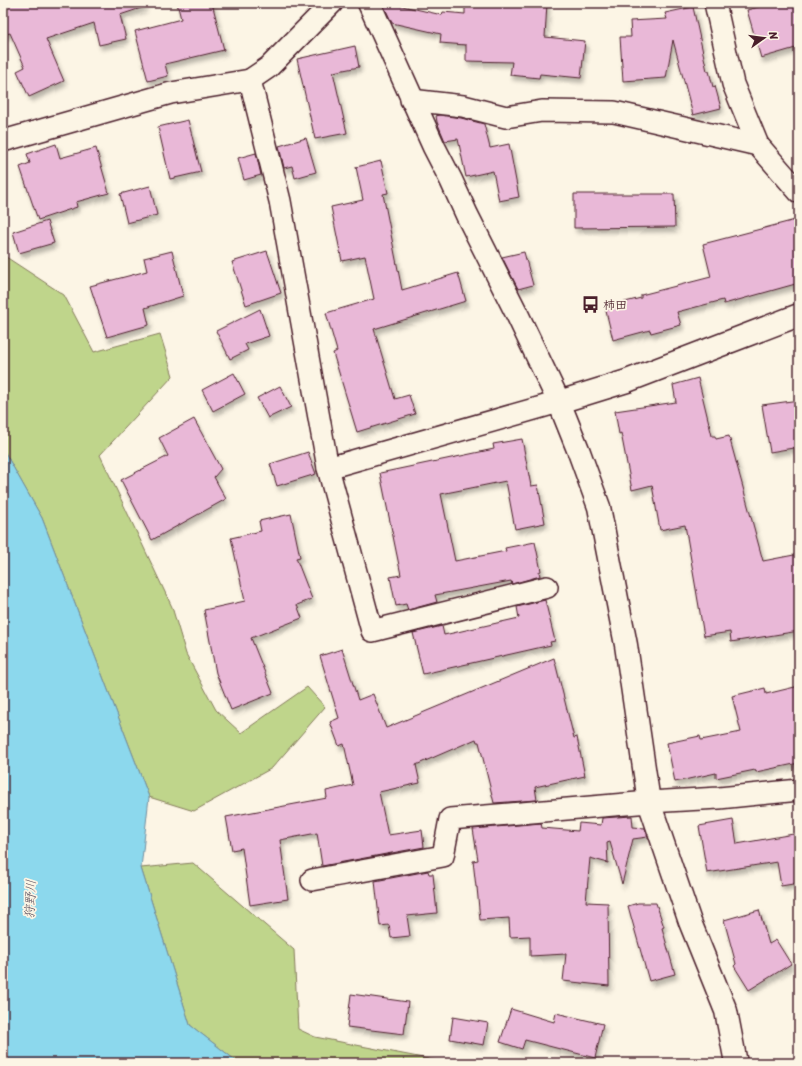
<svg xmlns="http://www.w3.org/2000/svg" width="802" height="1066" viewBox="0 0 802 1066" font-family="Sriracha,'Klee One',sans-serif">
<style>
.green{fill:#bfd58b;stroke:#847a5b}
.water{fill:#8cd8ed;stroke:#728e9f}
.building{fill:#e9b8d7;stroke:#4a1f2b;filter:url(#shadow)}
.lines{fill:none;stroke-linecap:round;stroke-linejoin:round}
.minor-casing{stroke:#4a1f2b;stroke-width:24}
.tertiary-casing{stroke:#4a1f2b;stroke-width:25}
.minor{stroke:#fcf5e5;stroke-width:21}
.tertiary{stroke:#fcf5e5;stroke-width:22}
.labels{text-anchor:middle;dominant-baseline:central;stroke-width:3.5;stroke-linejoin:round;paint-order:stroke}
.poi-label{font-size:12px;font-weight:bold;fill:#4a1f2b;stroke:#fcf5e5;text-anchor:start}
.water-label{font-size:13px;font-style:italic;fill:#5a4d5c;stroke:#fcf5e5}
</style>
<defs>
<filter id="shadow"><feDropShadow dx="2.5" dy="4.5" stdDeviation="2" flood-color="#0004"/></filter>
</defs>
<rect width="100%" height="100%" fill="#fcf5e5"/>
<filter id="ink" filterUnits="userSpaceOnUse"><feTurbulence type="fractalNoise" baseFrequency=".025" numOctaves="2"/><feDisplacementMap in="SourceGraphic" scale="8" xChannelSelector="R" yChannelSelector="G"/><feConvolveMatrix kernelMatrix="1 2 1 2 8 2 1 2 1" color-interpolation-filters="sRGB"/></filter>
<g filter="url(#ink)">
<g class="green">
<polygon points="3,255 64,295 94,352 160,334 173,376 100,455 172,607 186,654 216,710 241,733 307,687 325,707 272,768 194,811 149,797 42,518 3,449"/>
<polygon points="193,863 294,950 298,1029 315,1037 449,1063 239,1063 190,1025 141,868"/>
</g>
<polygon class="water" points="3,449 42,518 149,797 141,868 190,1025 239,1063 3,1063"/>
<g class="building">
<polygon points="3,3 143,3 144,7 120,15 126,39 99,45 94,23 46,39 64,81 29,97 17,71 25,67 10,33 3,35"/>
<polygon points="177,3 212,3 224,50 165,64 168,76 148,81 135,31 181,19"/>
<polygon points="385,3 389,3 442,15 443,12 465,14 465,3 547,3 545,37 585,41 581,78 540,74 539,78 510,75 512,62 466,61 466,45 440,43 441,34 392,23 384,6"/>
<polygon points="773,3 799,3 799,47 761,58 747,10"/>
<polygon points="693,7 707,71 709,71 713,87 715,86 721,108 693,115 673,40 666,78 623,81 620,37 631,37 630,21 667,19 665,13"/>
<polygon points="355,46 359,67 333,72 347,133 315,139 297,59"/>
<polygon points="440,115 461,118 484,124 490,148 509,144 519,197 499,201 493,171 466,177 458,139 445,141 437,122 436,116"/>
<polygon points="188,120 201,172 170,179 158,127"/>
<polygon points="306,138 316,172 295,178 292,166 284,168 279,146"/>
<polygon points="56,144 60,158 96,148 109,193 76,202 77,207 38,220 20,167 30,163 27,154"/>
<polygon points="256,153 261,175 244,180 238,158"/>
<polygon points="381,161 388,193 383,194 402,290 458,273 466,301 374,329 395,399 409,395 415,414 357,432 333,353 337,351 326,313 374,299 365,256 342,261 331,207 363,200 356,167"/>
<polygon points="150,186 157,215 127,223 120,194"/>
<polygon points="574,194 674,194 675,227 574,228"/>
<polygon points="799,219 799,283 724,304 723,300 677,312 681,325 651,333 650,330 613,340 605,307 641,298 641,295 711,277 703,244"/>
<polygon points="47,221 54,243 19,253 13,232"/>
<polygon points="172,251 183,296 145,308 149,325 107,337 90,286 147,271 144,258"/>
<polygon points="267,251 281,293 246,305 232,262"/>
<polygon points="524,252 533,285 518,289 502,257"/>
<polygon points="260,309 269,336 245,344 248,350 230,359 216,331"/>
<polygon points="234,373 245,394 213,411 202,390"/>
<polygon points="698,378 712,436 715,436 716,439 729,436 763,561 799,554 799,631 731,642 730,632 704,636 685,525 660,530 652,485 632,490 621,433 619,434 615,411 676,402 673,385"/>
<polygon points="280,386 291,407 268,418 257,398"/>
<polygon points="799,400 799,447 770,452 762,405"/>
<polygon points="194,419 221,469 214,477 226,499 152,540 121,480 168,456 159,438"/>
<polygon points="522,439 531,486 538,485 545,523 515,529 506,481 441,494 455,561 506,551 505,548 535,542 541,571 539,572 540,576 512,584 511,581 435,595 437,602 408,610 406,604 396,606 390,577 401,575 380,473 494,449 493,444"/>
<polygon points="308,452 316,474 277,486 270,464"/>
<polygon points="291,514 300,557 296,558 312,599 297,605 302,618 251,638 273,693 231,710 216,673 204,610 245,601 231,538 261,531 259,521"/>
<polygon points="545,600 555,641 550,642 551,645 423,674 413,633 442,626 444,635 519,618 517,607"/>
<polygon points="342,649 358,700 373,694 386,728 554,658 574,738 577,737 585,776 535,787 537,800 494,803 479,742 477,742 476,739 416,765 420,783 379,792 388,835 422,830 424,847 322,866 317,833 280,840 288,899 250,905 242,848 232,850 226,817 327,798 326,791 353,785 344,744 339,746 330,722 339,718 320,656"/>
<polygon points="799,686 799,763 756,772 755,770 716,778 716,773 675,782 667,743 700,736 701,740 741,732 732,696 765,688 766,694"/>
<polygon points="632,816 633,827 645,828 648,837 633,839 622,884 610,842 607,843 608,863 590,858 586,902 608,903 609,986 563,981 566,954 530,956 530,936 510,937 509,918 480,920 477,887 476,887 473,861 478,860 473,829 541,823 542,828 578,831 579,823 601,825 602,818"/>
<polygon points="733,820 737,844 799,833 799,883 781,886 777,862 707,873 699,826"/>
<polygon points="428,871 429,874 433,874 437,913 407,916 410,936 391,938 389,925 380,926 375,881"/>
<polygon points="638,903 656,903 664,927 662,928 675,974 649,981 628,906"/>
<polygon points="759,910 769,944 776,940 791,964 749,990 734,966 736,964 724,920"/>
<polygon points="351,994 408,1002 404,1034 347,1027"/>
<polygon points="511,1009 554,1022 556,1013 603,1024 595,1058 525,1040 522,1049 500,1042"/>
<polygon points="453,1017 488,1023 484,1045 450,1039"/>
</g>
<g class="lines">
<defs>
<g id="minor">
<polyline points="332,3 269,67 250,80 280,201 328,468 372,631 547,587"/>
<polyline points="715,3 733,84 742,106 758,145 799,192"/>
<polyline points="411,100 463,106 506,117 542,111 614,112 758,145"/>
<polyline points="3,141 171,93 250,80"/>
<polyline points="328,468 559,402"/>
<polyline points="312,880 443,856 450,819 649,802 719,798 799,790"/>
</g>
<g id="tertiary">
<polyline points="369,3 434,147 451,180 467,215 518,316 559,402 579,452 599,507 626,645 649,802 690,922 726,1011 736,1063"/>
<polyline points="559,402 627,381 799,315"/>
</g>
</defs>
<use href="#minor" class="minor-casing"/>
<use href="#tertiary" class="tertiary-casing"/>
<use href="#minor" class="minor"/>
<use href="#tertiary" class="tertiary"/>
</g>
</g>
<defs>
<symbol id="bus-bare" viewBox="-9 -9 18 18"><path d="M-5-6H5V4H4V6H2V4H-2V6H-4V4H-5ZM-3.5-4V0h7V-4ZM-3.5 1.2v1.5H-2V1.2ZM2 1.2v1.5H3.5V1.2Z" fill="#4a1f2b" stroke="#fcf5e5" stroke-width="2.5" paint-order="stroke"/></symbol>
</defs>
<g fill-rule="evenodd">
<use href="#bus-bare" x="578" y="292" width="25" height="25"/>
</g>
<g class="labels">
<g class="poi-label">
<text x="603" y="305">柿田</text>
</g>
<g class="water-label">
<text transform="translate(30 899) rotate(-87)">狩野川</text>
</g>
</g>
<rect width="802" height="1066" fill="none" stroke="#fcf5e5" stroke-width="16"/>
<rect x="8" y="8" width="786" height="1050" fill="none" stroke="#4a1f2b" stroke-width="1.5" filter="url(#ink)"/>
<g transform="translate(764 38) rotate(76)" stroke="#fcf5e5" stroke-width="3" paint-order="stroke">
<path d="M0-3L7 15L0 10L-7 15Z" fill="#4a1f2b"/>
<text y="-6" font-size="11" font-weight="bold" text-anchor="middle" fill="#4a1f2b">N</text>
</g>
</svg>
